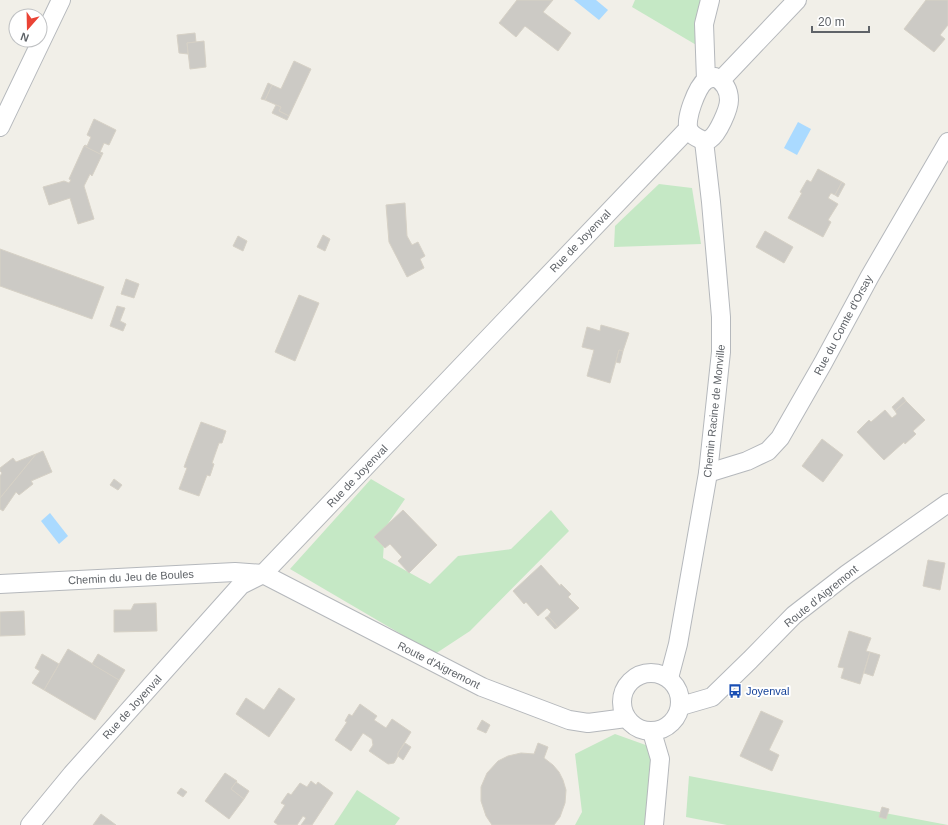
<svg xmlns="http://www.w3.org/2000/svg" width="948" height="825" viewBox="0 0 948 825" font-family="Arial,sans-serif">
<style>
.green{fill:#c5e8c5}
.water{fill:#aadaff}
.building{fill:#cccac5;stroke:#d6d1c6}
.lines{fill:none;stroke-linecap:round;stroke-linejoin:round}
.minor-casing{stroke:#b5b8bc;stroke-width:20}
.minor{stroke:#fff;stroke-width:18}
.labels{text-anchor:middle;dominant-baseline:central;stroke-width:4;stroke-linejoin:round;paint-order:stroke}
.street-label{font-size:11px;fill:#5f6368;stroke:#fff}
.transit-label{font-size:11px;fill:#164399;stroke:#fff;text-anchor:start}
</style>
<rect width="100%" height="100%" fill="#f1efe8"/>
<g class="green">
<polygon points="635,0 708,0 698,46 632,7"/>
<polygon points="659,184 692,188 701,244 614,247 615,226"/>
<polygon points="371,479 405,499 385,528 383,558 430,584 458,556 511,549 551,510 569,531 470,631 435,654 290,569"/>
<polygon points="615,734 654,748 650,825 575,825 582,812 575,754"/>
<polygon points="689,776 948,825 727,825 686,817"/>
<polygon points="357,790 400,818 395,825 334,825"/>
</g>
<g class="water">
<polygon points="574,0 596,0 608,10 599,20"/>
<polygon points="798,122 811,129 797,155 784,148"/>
<polygon points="50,513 68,536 59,544 41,521"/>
</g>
<g class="building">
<polygon points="517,0 553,0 543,12 571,33 558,51 525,26 516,37 499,23"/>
<polygon points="926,0 948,0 948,25 940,35 945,39 934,52 904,29"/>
<polygon points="195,33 196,42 187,43 188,54 179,53 177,35"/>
<polygon points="204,41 206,67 190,69 187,43"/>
<polygon points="294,61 311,69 289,116 279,111 281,107 265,100 272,85 281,89"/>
<polygon points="268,83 272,85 265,100 261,99"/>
<polygon points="276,105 281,107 279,111 289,116 287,120 272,113"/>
<polygon points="94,119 116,130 109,145 104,143 100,152 103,153 102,155 84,146 85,145 87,146 91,137 87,135"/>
<polygon points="84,146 102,155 92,176 90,174 84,186 94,219 78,224 70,198 49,205 43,187 64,181 69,183 71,180 69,179"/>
<polygon points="818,169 842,182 835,195 831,193 828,198 838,204 828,220 831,222 823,237 788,218 802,193 800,192 807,180 811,182"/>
<polygon points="842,182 845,184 838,197 835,195"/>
<polygon points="405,203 407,236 412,245 418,242 425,256 420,259 424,268 407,277 389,242 386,205"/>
<polygon points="765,231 793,247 784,263 756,247"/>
<polygon points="323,235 330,239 325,251 317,247"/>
<polygon points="238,236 247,241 243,251 233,246"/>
<polygon points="0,249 104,287 92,319 0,286"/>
<polygon points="126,279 139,284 134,298 121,294"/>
<polygon points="299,295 319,303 295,361 275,352"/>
<polygon points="117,306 125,308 120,321 126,324 123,331 110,326"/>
<polygon points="601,325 629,333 623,351 619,350 610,383 587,376 594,350 582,347 587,327 600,331"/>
<polygon points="619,350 623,351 620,363 616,362"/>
<polygon points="903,397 906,401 895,411 892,407"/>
<polygon points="906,401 925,420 913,431 916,434 905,444 904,442 884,460 857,432 869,420 871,422 885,410 892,418 897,414 895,411"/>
<polygon points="201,422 226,431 222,443 219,443 212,463 214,464 210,476 207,475 199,496 179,489 187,468 184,467 188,456"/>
<polygon points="822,439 843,455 823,482 802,466"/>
<polygon points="43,451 52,472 31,481 33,484 19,495 16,492 3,511 0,509 0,498 36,454"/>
<polygon points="36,454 0,498 0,476 2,473 0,471 0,468 13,458 16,462"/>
<polygon points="114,479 122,485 118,490 110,485"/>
<polygon points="403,510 437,545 409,573 398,561 402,557 390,544 385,548 374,537"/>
<polygon points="928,560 945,563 940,590 923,586"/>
<polygon points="541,565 560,586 561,584 571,594 568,597 579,608 558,627 548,616 551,612 547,608 538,616 526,602 524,604 513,591"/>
<polygon points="156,603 157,631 114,632 114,610 131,610 134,604"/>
<polygon points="24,611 25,635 0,636 0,612"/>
<polygon points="548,616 558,627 555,629 545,618"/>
<polygon points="849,631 871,638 866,651 870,652 860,684 841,678 844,668 838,667"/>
<polygon points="68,649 119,680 95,720 44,690"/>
<polygon points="870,652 880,655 873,676 864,673"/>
<polygon points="42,654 59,664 44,690 32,683 40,671 35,668"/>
<polygon points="98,654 125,670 119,680 92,664"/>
<polygon points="279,688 295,699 269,737 236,714 246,698 264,710"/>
<polygon points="360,704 377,716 374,720 386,728 392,719 411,732 398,753 398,756 394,763 388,764 369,751 373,745 372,739 363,733 351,751 335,740 347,722 345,721 349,714 352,716"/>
<polygon points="761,711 783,721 769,750 779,755 772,771 740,756"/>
<polygon points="482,720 490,725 486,733 477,729"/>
<polygon points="405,743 411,747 403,760 398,756 398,753"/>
<polygon points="538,743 548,747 544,758 553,765 559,772 563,780 566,790 565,803 560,817 554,825 492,825 486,816 481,801 481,787 487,773 498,761 508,756 521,753 534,754"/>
<polygon points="225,773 237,781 231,789 244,799 229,819 205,801"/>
<polygon points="311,781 316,785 318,782 333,793 312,825 301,825 306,818 303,816 297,825 278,825 274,822 285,805 281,803 288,793 291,795 300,783 307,787"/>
<polygon points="236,782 249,791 244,799 231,789"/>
<polygon points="181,788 187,792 183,797 177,793"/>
<polygon points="882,807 889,809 886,819 879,817"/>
<polygon points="101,814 116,825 93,825"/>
</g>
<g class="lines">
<defs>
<g id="minor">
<path d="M715 77C724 82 729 89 729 100 729 109 718 134 710 139 709 140 704 141 704 141 698 138 692 136 689 130 684 120 697 87 706 80 708 79 712 78 715 77Z"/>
<polyline points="706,80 704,24 710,0"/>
<polyline points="721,80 797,0"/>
<polyline points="0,127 61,0"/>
<polyline points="708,473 747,461 768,451 780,438 823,363 870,276 948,142"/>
<polyline points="0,584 235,572 263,574 482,687 569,720 588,723 626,718"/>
<circle cx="651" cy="702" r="29"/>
<polyline points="669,678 678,644 708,473 721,352 721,317 711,202 704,141"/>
<polyline points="681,706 712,697 750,660 794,615 847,574 948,503"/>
<polyline points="652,732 660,759 654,825"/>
<polyline points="30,825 72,774 241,585 263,574 688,129"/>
</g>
</defs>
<use href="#minor" class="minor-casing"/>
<use href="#minor" class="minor"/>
</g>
<defs>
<symbol id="bus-bare" viewBox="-9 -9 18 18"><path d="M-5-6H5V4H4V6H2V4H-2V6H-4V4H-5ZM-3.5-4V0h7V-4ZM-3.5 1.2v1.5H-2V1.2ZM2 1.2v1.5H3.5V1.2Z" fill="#1a4fb4" stroke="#fff" stroke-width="2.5" paint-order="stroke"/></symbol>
</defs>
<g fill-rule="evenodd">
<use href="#bus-bare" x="725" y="681" width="20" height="20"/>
</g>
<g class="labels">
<g class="street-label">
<text transform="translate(580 241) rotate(-46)">Rue de Joyenval</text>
<text transform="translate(843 325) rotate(-62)">Rue du Comte d'Orsay</text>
<text transform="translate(714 411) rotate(-84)">Chemin Racine de Monville</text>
<text transform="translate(357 476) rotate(-46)">Rue de Joyenval</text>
<text transform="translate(131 577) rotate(-3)">Chemin du Jeu de Boules</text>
<text transform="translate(821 596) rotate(-39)">Route d’Aigremont</text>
<text transform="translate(439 665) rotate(27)">Route d'Aigremont</text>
<text transform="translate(132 707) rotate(-48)">Rue de Joyenval</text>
</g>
<g class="transit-label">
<text x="746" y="691">Joyenval</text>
</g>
</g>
<g transform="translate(28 28) rotate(200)"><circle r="19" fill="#ffffff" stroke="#bfc1c3"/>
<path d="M0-3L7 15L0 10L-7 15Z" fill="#ea4335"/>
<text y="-6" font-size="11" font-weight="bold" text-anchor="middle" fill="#5f6368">N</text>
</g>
<path d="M812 26v6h57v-6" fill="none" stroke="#5f6368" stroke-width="2"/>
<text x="818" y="26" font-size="12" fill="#5f6368" stroke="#ffffff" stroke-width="3" paint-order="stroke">20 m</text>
</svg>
